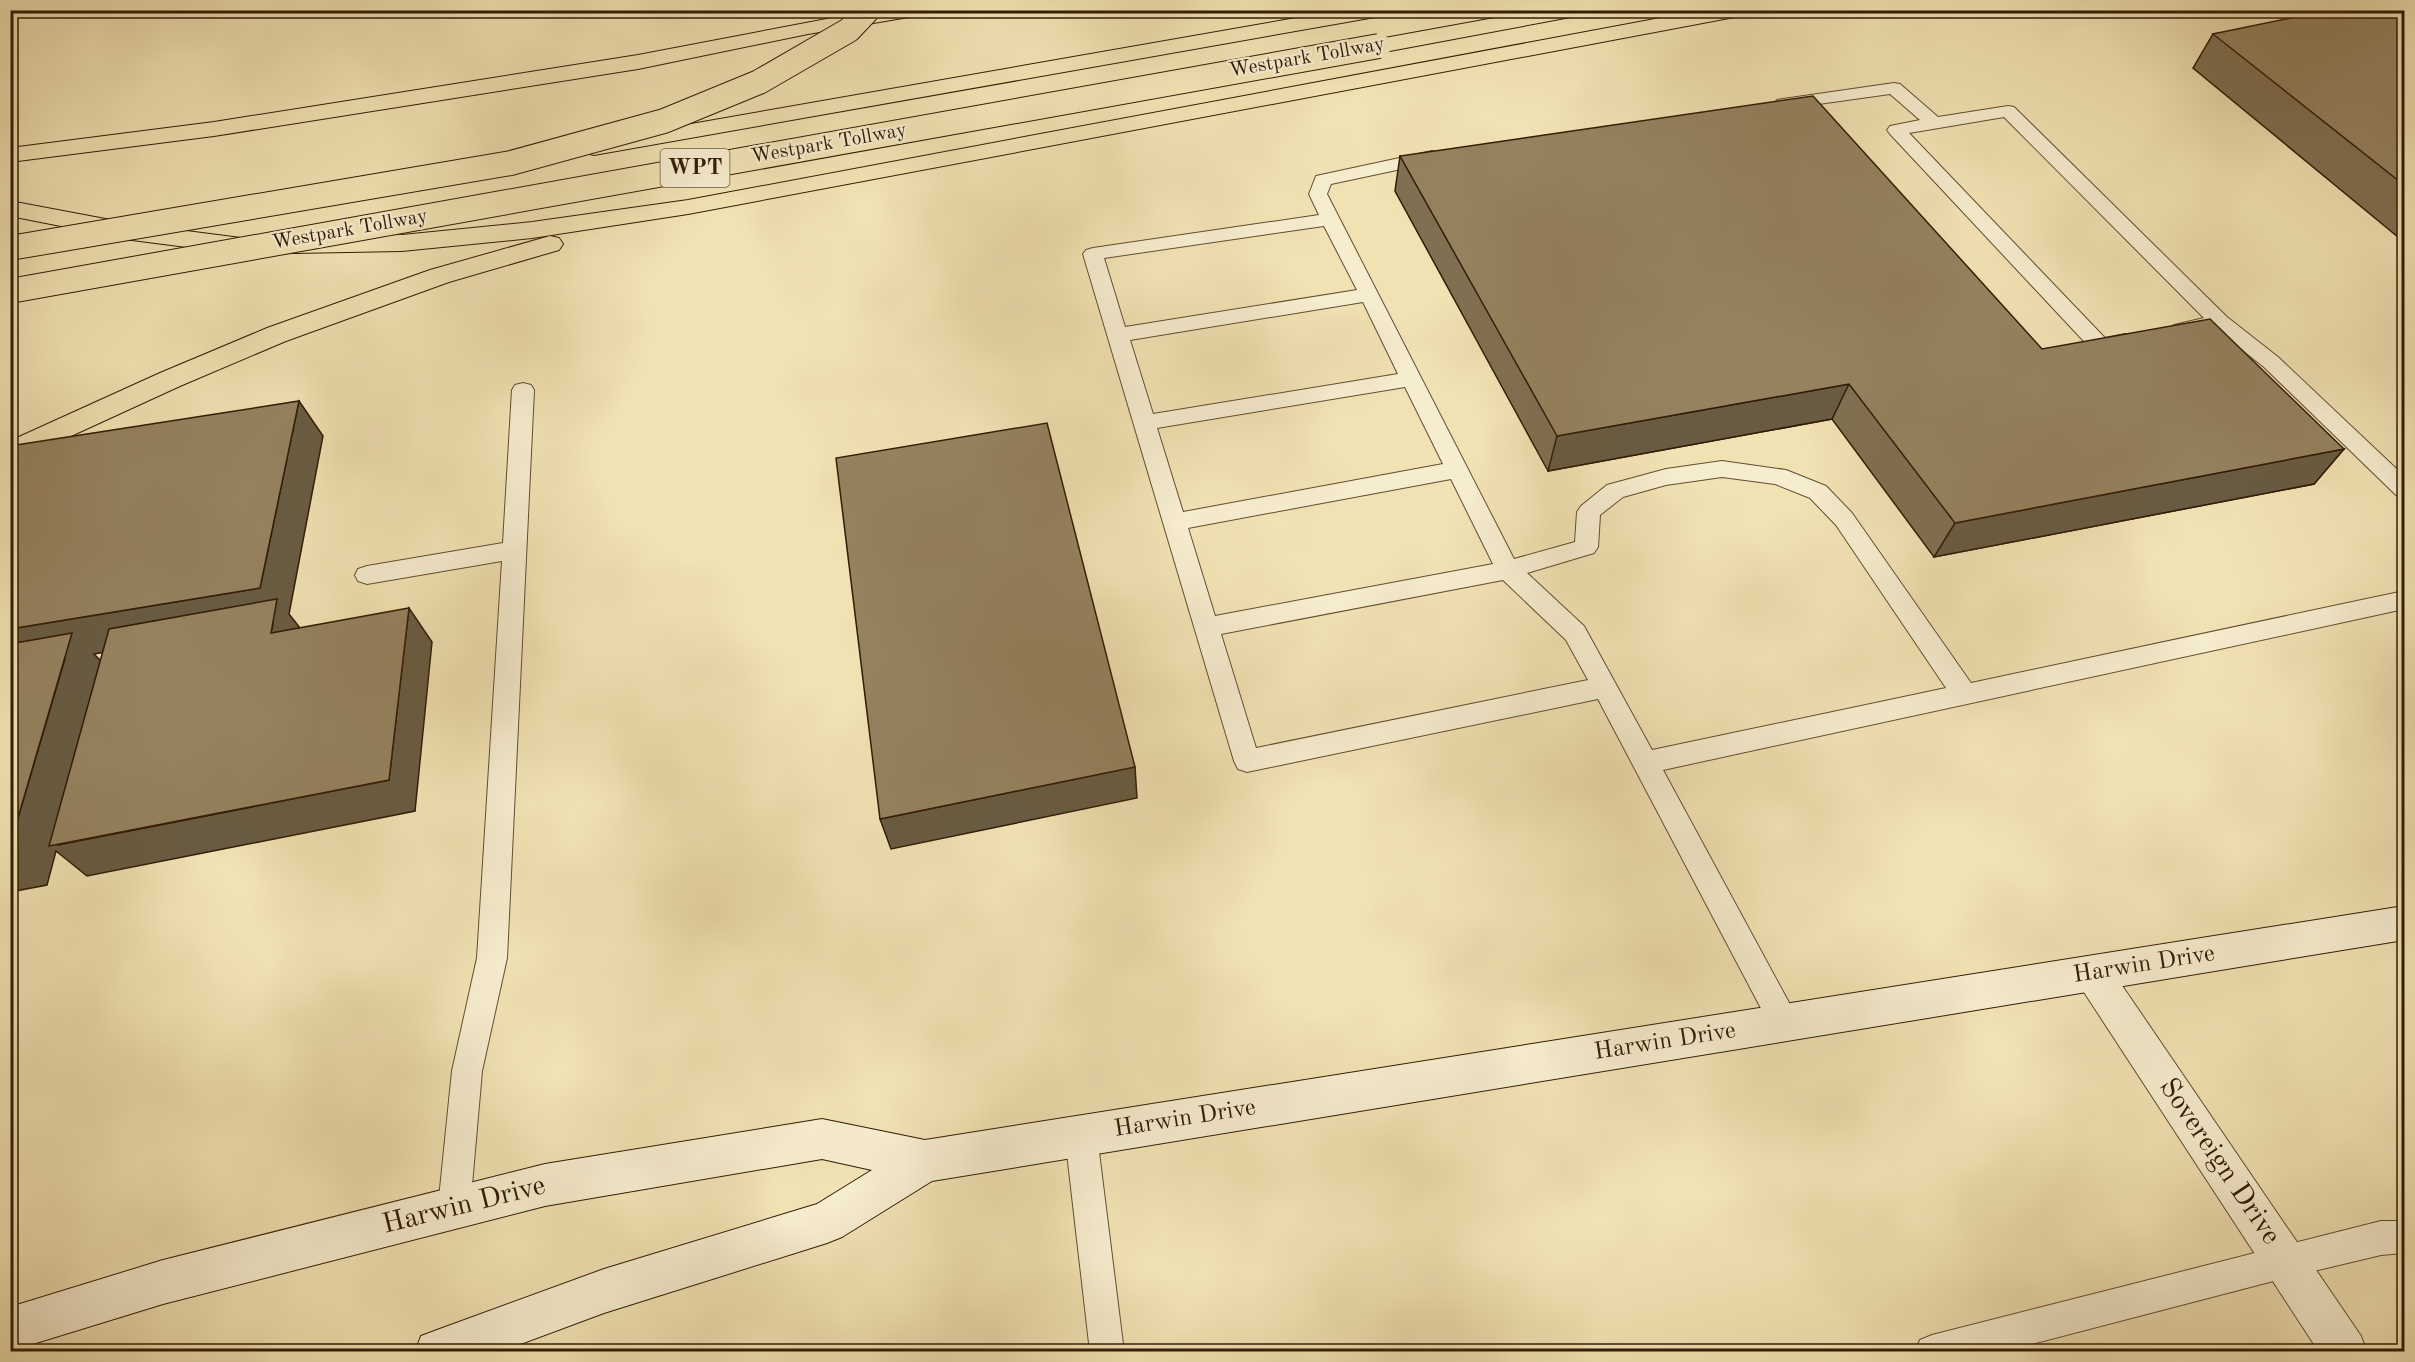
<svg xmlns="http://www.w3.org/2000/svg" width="2415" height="1362" viewBox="0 0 2415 1362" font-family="'Old Standard TT',serif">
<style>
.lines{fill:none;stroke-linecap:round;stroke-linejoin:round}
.lane-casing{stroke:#624d30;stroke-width:2}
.street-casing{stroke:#624d30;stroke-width:2}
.secondary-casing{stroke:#321b05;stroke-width:2}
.highway-casing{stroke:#321b05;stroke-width:2}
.lane{fill:#f6ecce;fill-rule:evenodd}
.street{fill:#f6ecce;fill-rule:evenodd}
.secondary{fill:#f6ecce;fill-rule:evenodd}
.highway{fill:#f1e2b3;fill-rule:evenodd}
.highway-bridge-casing{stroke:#321b05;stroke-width:26;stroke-linecap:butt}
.highway-bridge{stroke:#f1e2b3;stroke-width:24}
.wall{fill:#807052;stroke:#321b05;stroke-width:1.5}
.shaded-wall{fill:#685b42;stroke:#321b05;stroke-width:1.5}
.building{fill:#95825f;stroke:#321b05;stroke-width:1.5}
.labels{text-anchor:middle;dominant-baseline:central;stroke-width:4.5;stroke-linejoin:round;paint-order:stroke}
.far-street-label{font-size:20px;fill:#321b05;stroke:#f6ecce}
.shield{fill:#f6ecce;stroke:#6d5a41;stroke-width:1.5}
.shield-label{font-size:22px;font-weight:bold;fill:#321b05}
.street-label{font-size:24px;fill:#321b05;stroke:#f6ecce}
.near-street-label{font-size:28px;fill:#321b05;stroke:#f6ecce}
</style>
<rect width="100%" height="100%" fill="#f1e2b3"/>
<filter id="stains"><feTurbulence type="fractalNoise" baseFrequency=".00333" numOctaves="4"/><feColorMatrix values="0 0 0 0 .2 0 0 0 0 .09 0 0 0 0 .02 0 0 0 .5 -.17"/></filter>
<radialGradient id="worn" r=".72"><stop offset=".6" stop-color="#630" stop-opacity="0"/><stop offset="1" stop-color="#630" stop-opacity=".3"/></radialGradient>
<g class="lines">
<defs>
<g id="lane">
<polygon points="1894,83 1900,84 1938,117 2008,106 2014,107 2227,317 2278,357 2404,476 2404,497 2396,495 2264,367 2216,329 2181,337 2174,335 2171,330 2174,325 2204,318 2004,117 1909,133 2105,338 2125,334 2132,336 2135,341 2132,346 2100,353 2093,351 1890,134 1887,130 1890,126 1920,120 1890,94 1783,109 1777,108 1774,104 1777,100 1783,99"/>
<path d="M1432 151 1439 153 1441 157 1439 161 1331 184 1327 194 1514 559 1575 542 1577 512 1581 506 1607 485 1666 469 1722 461 1786 470 1826 486 1852 513 1971 683 2404 591V609L1663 770 1800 1023 1796 1033 1785 1037 1774 1033 1598 699 1247 772 1238 769 1234 761 1083 254 1086 250 1093 248 1319 215 1309 194 1316 176ZM1324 226 1357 290 1125 327 1104 258ZM1363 302 1398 374 1153 414 1130 340ZM1405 387 1443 464 1183 512 1157 428ZM1722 477 1775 484 1810 498 1836 525 1946 688 1652 750 1584 626 1527 573 1594 553 1598 547 1600 515 1623 497 1666 485ZM1451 479 1493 564 1215 616 1188 528ZM1503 580 1566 640 1588 680 1256 748 1221 634Z"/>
<polygon points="523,383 531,385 534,390 507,958 482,1071 470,1208 466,1220 454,1224 442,1220 438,1208 452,1071 477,958 502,561 367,584 358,581 355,575 358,569 367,566 503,543 512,390 515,385"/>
<polygon points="1081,1120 1092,1125 1097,1136 1124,1352 1090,1352 1065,1136 1070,1125"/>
<polygon points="2381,1221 2404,1221 2404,1253 2381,1255 2285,1278 2001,1352 1915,1352 1920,1340 1932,1335"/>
</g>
<polygon id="street" points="2093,956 2106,962 2361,1336 2367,1352 2319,1352 2080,986 2074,974 2080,962"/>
<polygon id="secondary" points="2404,906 2404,940 932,1181 842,1237 827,1243 604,1313 499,1352 415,1352 421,1336 437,1330 604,1269 817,1204 872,1170 822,1159 545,1206 163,1304 10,1351 10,1307 163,1260 545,1164 822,1119 925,1140"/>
<g id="highway">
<polygon points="874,10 925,10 923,15 915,16 808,34 638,69 214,136 10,162 10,148 214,122 638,55"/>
<polygon points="1342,10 1391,10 1389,15 1381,16 594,155 586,153 582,148 586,143 594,141"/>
<polygon points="1538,10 1586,10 1584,15 1576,16 1379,53 1371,51 1368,46 1371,41 1379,39"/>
<polygon points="1703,10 1750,10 1748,15 1740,16 688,214 532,238 402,251 241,254 132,240 10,216 10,201 132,224 241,238 402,235 532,222 688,200"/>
<polygon points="550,236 559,238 563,244 559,250 449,282 286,341 180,386 10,464 10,441 160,373 267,328 430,270"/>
</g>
</defs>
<use href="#lane" class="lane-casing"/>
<use href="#street" class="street-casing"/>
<use href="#secondary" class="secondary-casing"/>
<use href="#highway" class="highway-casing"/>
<use href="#lane" class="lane"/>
<use href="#street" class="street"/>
<use href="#secondary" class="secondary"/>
<use href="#highway" class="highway"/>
<defs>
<g id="highway-bridge">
<polyline points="10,248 511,163 664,121 759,82 849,30 868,10"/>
<polyline points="10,291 1379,46"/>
</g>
</defs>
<use href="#highway-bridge" class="highway-bridge-casing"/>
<use href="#highway-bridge" class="highway-bridge"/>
</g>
<g class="wall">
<polygon points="2404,11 2404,242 2193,68 2213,34"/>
<polygon points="1400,156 2344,449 2314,484 1934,557 1832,419 1548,471 1395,191"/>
</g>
<g class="shaded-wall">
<polygon points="1849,384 1832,419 1548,471 1557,436"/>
<polygon points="299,401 323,436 289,614 304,633 299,666 271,633 273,624 94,654 106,666 58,845 389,780 409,608 432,642 415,811 87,876 56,851 47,885 10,892 10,845 65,659 10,668 10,629 260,588"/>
<polygon points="2344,449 2314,484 1934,557 1955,523"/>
<polygon points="1135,767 1137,798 891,849 880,819"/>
</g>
<g class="building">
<polygon points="2329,10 2401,10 2404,11 2404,185 2213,34"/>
<polygon points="1813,96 2042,349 2210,319 2344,449 1955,523 1849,384 1557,436 1400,156"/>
<polygon points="299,401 260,588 10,629 10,446"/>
<polygon points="1047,423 1135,767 880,819 836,458"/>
<polygon points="277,599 271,633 409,608 389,780 49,846 109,629"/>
<polygon points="72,633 10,845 10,644"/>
</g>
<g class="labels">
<g class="far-street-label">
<text transform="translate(1307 58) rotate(-10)">Westpark Tollway</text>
<text transform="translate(829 144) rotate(-10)">Westpark Tollway</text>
<text transform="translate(350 230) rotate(-10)">Westpark Tollway</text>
</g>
<rect class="shield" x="660.5" y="149" width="69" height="38" rx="4.5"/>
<g class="shield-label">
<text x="695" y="168">WPT</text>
</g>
<g class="street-label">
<text transform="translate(2144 965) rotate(-9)">Harwin Drive</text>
<text transform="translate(1665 1042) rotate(-9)">Harwin Drive</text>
<text transform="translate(1185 1119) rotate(-9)">Harwin Drive</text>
</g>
<g class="near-street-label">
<text transform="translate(2219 1162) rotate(56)">Sovereign Drive</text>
<text transform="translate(464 1206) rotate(-14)">Harwin Drive</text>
</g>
</g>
<rect width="2415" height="1362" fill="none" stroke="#f1e2b3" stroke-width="36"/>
<rect x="12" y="12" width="2391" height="1338" fill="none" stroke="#321b05" stroke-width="3"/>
<rect x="18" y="18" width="2379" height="1326" fill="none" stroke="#321b05" stroke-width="1.5"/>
<rect width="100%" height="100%" filter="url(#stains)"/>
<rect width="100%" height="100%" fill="url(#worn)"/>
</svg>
